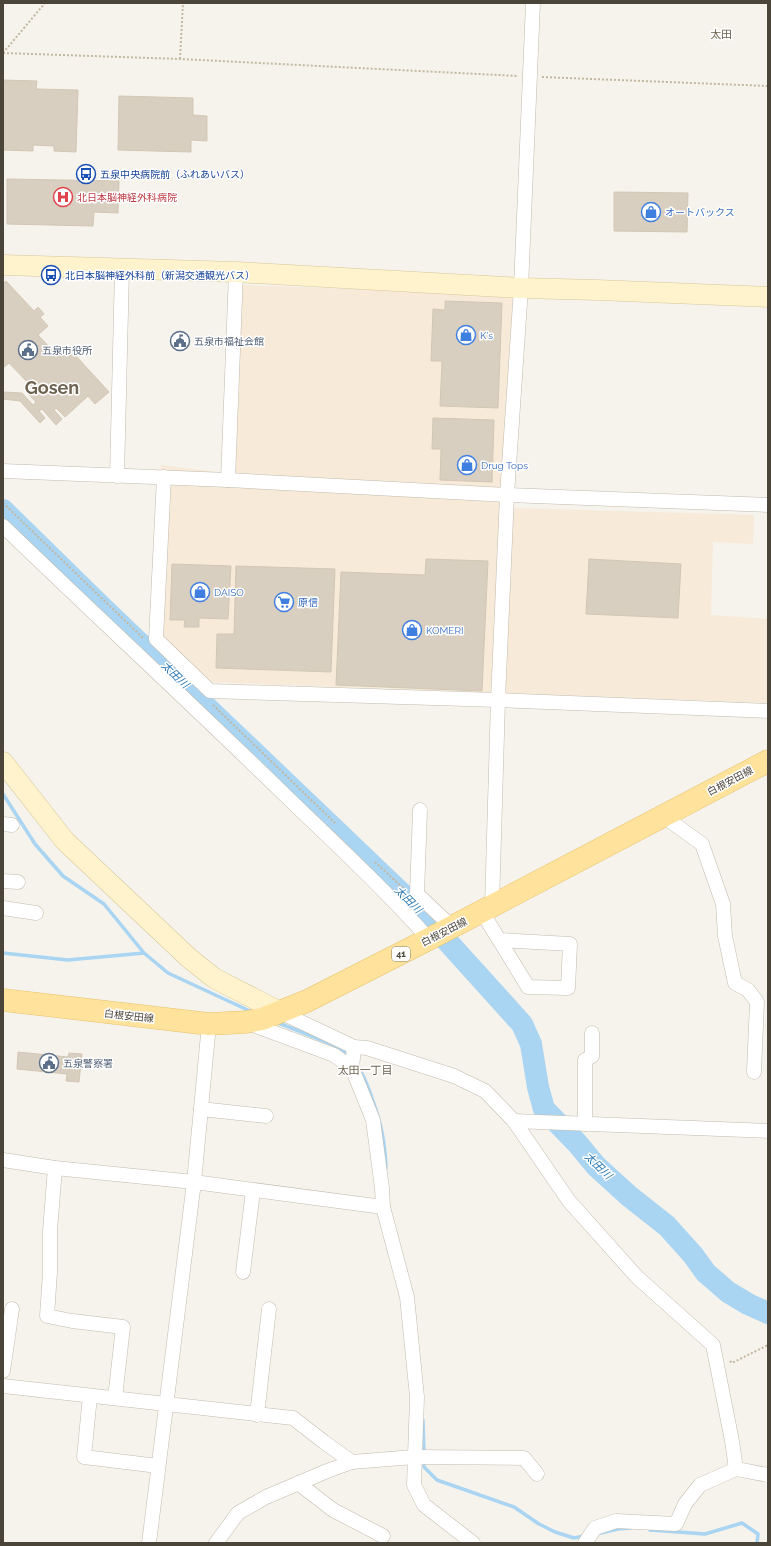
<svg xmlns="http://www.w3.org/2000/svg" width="771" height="1546" viewBox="0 0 771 1546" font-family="Raleway,'Noto Sans JP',sans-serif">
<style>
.commercial{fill:#f7ead8}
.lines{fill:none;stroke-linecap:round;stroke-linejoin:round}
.stream{stroke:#a9d4f2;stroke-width:3.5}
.river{stroke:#a9d4f2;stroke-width:22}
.building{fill:#d8cfc1;stroke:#d3c7b4}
.street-casing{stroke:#c2bbae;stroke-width:15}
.secondary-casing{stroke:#d6c79b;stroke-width:21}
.primary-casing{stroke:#e6c16a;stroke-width:23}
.path{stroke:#c4b79f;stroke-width:2;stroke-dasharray:2 2;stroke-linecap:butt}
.street{stroke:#fff;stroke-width:14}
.secondary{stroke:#fff3cd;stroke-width:20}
.primary{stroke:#ffe39c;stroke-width:22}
.labels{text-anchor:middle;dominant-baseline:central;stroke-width:3;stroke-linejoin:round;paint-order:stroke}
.shield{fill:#fff;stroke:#817c74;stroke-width:1}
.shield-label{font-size:9px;font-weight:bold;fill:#4b4439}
.transit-label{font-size:10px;fill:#164399;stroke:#fff;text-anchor:start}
.health-label{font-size:10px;fill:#be3a42;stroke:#fff;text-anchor:start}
.shop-label{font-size:10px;fill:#366cbe;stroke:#fff;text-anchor:start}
.service-label{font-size:10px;fill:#4e5e75;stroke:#fff;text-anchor:start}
.street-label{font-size:10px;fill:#4b4439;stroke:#fff}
.neighbourhood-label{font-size:11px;fill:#6e6250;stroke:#fff}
.water-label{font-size:11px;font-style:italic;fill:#2e7ab2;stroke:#fff}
.town-label{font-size:18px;font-weight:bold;fill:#6e6250;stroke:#fff}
</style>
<rect width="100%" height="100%" fill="#f6f3ec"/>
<polygon class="commercial" points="241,285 522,295 513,508 754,515 753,544 713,542 711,615 768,619 768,703 206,682 160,640 161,465 233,474"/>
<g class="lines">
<g class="stream">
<polyline points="3,794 35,844 63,876 104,904 144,953 168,973 252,1012"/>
<polyline points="3,953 68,960 144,953"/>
<polyline points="276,1022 334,1045 350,1056"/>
<path d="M358 1067C365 1077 368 1087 372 1098 381 1123 385 1141 386 1168"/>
<polyline points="423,1420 424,1454"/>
<polyline points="424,1460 424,1467 437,1480 514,1507 539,1524 555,1532 574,1538 584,1536"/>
<polyline points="650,1530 705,1534 742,1523 758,1534 757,1543"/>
<polyline points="596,1534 618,1529 631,1528"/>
</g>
<polyline class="river" points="3,510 101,606 419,910 522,1024 531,1044 538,1087 544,1109 577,1143 596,1166 629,1196 667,1226 693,1255 706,1273 728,1292 748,1304 768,1313"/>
</g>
<g class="building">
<polygon points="3,80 37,81 36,89 78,90 76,152 54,151 54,146 33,145 33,151 3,150"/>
<polygon points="119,96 193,98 193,115 207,116 207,141 191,140 191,152 118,150"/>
<polygon points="7,179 119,181 118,213 94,212 93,226 7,224"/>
<polygon points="614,192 688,193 687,232 614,231"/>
<polygon points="6,281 34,311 38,307 44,314 40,317 48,326 38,335 56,354 66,345 109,392 95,404 88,396 65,417 56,408 54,410 62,419 56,425 42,409 39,411 45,418 40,423 20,401 3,399 3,392 22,393 33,405 36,402 28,394 34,389 9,363 3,368 3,284"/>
<polygon points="445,301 502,303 498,408 440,406 442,361 431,361 433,309 445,310"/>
<polygon points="433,418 494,420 492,482 440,480 441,449 432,449"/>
<polygon points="426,559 488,561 482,691 336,685 341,572 425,575"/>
<polygon points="589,559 681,564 678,618 586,614"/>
<polygon points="172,564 231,566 228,619 199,618 199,627 184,627 185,620 170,620"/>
<polygon points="236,566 335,569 331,672 216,668 217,634 234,634"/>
<polygon points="18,1052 68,1057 69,1053 82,1054 79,1082 66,1081 67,1074 17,1069"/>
</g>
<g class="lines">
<defs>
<g id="street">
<polyline points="3,471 228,480 507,495 768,505"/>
<polyline points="117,476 122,269"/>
<polyline points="164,477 156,639 210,691 498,700 768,711"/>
<polyline points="228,480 236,272"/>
<path d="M3 526C98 618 195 707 290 800 337 845 385 890 429 939"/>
<polyline points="420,810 417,894 452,927"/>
<polyline points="663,816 702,844 723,904 725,936 735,983 748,990 757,1002 754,1072"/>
<polyline points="3,824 12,825"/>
<polyline points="3,881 18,882"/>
<polyline points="492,906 498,700 507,495 521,288 533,3"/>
<polyline points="3,908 36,913"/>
<polyline points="482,912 528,987 568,988 570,944 500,940"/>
<polyline points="280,1012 354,1047 367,1048 454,1076 485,1091 514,1121 569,1201 637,1277 713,1345 732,1441 736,1469"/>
<polyline points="248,1023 334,1055 352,1068"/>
<polyline points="354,1047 352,1068 373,1120 382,1188 383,1207 407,1297 417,1397 414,1485 424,1505 473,1543"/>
<polyline points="201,1109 266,1116"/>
<polyline points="514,1121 768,1131"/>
<polyline points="585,1124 585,1060 592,1056 592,1033"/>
<polyline points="3,1160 55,1168 194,1182 383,1207"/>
<polyline points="55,1168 50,1231 50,1272 47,1316 72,1321 123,1327 115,1398"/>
<polyline points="243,1272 253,1191"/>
<polyline points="3,1371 12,1309"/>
<polyline points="3,1386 293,1418 324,1442 352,1462"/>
<polyline points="90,1396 84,1457 158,1466"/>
<polyline points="257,1415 269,1309"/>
<polyline points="298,1483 333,1510 383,1536"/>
<polyline points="149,1543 194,1182 209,1024"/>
<polyline points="216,1543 238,1513 266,1497 327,1471 352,1462 414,1457 524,1458 537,1474"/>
<polyline points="585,1543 595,1528 616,1521 676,1524 685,1504 700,1485 736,1469 768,1475"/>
</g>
<g id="secondary">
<polyline points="3,265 236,272 521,288 597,290 768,297"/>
<polyline points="3,762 65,841 189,958 214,978 280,1012"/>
</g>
<polyline id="primary" points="3,1000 209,1024 246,1022 262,1019 307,1001 429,939 768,761"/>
</defs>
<use href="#street" class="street-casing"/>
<use href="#secondary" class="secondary-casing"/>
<use href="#primary" class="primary-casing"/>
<g class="path">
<polyline points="3,53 180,59 518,76"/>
<polyline points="3,53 45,3"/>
<polyline points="180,59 183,3"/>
<polyline points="542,77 768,86"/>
<polyline points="3,503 143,638"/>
<polyline points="213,705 335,823"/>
<polyline points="375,862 404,889"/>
<polyline points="730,1361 732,1363 768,1345"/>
</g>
<use href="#street" class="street"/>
<use href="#secondary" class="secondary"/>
<use href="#primary" class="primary"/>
</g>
<defs>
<symbol id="bus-ring" viewBox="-11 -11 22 22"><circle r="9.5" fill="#fff" stroke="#1a4fb4" stroke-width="1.5"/><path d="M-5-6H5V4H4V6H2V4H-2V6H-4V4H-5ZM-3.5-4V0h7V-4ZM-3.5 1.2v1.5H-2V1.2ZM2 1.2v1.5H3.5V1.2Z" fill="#1a4fb4"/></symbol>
<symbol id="hospital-ring" viewBox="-11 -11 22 22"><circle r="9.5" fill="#fff" stroke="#e0444e" stroke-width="1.5"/><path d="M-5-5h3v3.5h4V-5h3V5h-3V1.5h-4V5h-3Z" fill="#e0444e"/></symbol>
<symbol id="shop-ring" viewBox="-11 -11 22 22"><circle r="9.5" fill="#fff" stroke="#3f7fe0" stroke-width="1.5"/><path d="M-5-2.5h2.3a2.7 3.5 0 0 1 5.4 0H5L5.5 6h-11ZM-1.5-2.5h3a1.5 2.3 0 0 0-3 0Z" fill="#3f7fe0"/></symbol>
<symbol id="civic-ring" viewBox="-11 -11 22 22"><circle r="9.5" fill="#fff" stroke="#5c6f8a" stroke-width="1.5"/><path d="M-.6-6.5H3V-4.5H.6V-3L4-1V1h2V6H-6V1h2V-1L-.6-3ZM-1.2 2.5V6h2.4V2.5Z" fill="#5c6f8a"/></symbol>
<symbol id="supermarket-ring" viewBox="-11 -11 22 22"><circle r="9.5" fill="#fff" stroke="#3f7fe0" stroke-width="1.5"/><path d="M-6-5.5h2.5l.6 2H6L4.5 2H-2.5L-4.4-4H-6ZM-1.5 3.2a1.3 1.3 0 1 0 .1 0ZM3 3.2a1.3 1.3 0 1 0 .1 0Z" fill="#3f7fe0"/></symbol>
</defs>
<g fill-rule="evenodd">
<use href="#bus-ring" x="75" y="163" width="22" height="22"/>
<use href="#hospital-ring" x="52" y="186" width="22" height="22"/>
<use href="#shop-ring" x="640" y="201" width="22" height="22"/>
<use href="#bus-ring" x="40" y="264" width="22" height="22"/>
<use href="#shop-ring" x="455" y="324" width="22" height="22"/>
<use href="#civic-ring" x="169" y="330" width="22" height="22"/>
<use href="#civic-ring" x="17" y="339" width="22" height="22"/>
<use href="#shop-ring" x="456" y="454" width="22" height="22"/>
<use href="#shop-ring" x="189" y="581" width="22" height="22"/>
<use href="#supermarket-ring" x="273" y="591" width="22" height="22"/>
<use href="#shop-ring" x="401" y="619" width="22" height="22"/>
<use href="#civic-ring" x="38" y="1052" width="22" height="22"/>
</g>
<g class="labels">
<rect class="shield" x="392" y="947" width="18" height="14" rx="3"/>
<g class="shield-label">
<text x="401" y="954">41</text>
</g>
<g class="transit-label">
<text x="100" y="174">五泉中央病院前（ふれあいバス）</text>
<text x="65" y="275">北日本脳神経外科前（新潟交通観光バス）</text>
</g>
<g class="health-label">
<text x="77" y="197">北日本脳神経外科病院</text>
</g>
<g class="shop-label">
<text x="665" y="212">オートバックス</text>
<text x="480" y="335">K's</text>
<text x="481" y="465">Drug Tops</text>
<text x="214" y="592">DAISO</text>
<text x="298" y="602">原信</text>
<text x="426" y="630">KOMERI</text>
</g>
<g class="service-label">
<text x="194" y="341">五泉市福祉会館</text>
<text x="42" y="350">五泉市役所</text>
<text x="63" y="1063">五泉警察署</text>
</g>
<g class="street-label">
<text transform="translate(730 781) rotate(-28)">白根安田線</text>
<text transform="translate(444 932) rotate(-27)">白根安田線</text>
<text transform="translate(129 1016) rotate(6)">白根安田線</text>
</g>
<g class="neighbourhood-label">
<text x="721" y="34">太田</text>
<text x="365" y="1070">太田一丁目</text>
</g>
<g class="water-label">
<text transform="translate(175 675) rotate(44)">太田川</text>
<text transform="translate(408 900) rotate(45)">太田川</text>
<text transform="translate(598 1166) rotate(44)">太田川</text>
</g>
<g class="town-label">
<text x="52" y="387">Gosen</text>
</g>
</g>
<rect width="771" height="1546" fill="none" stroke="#4b4439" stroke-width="8"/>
</svg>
